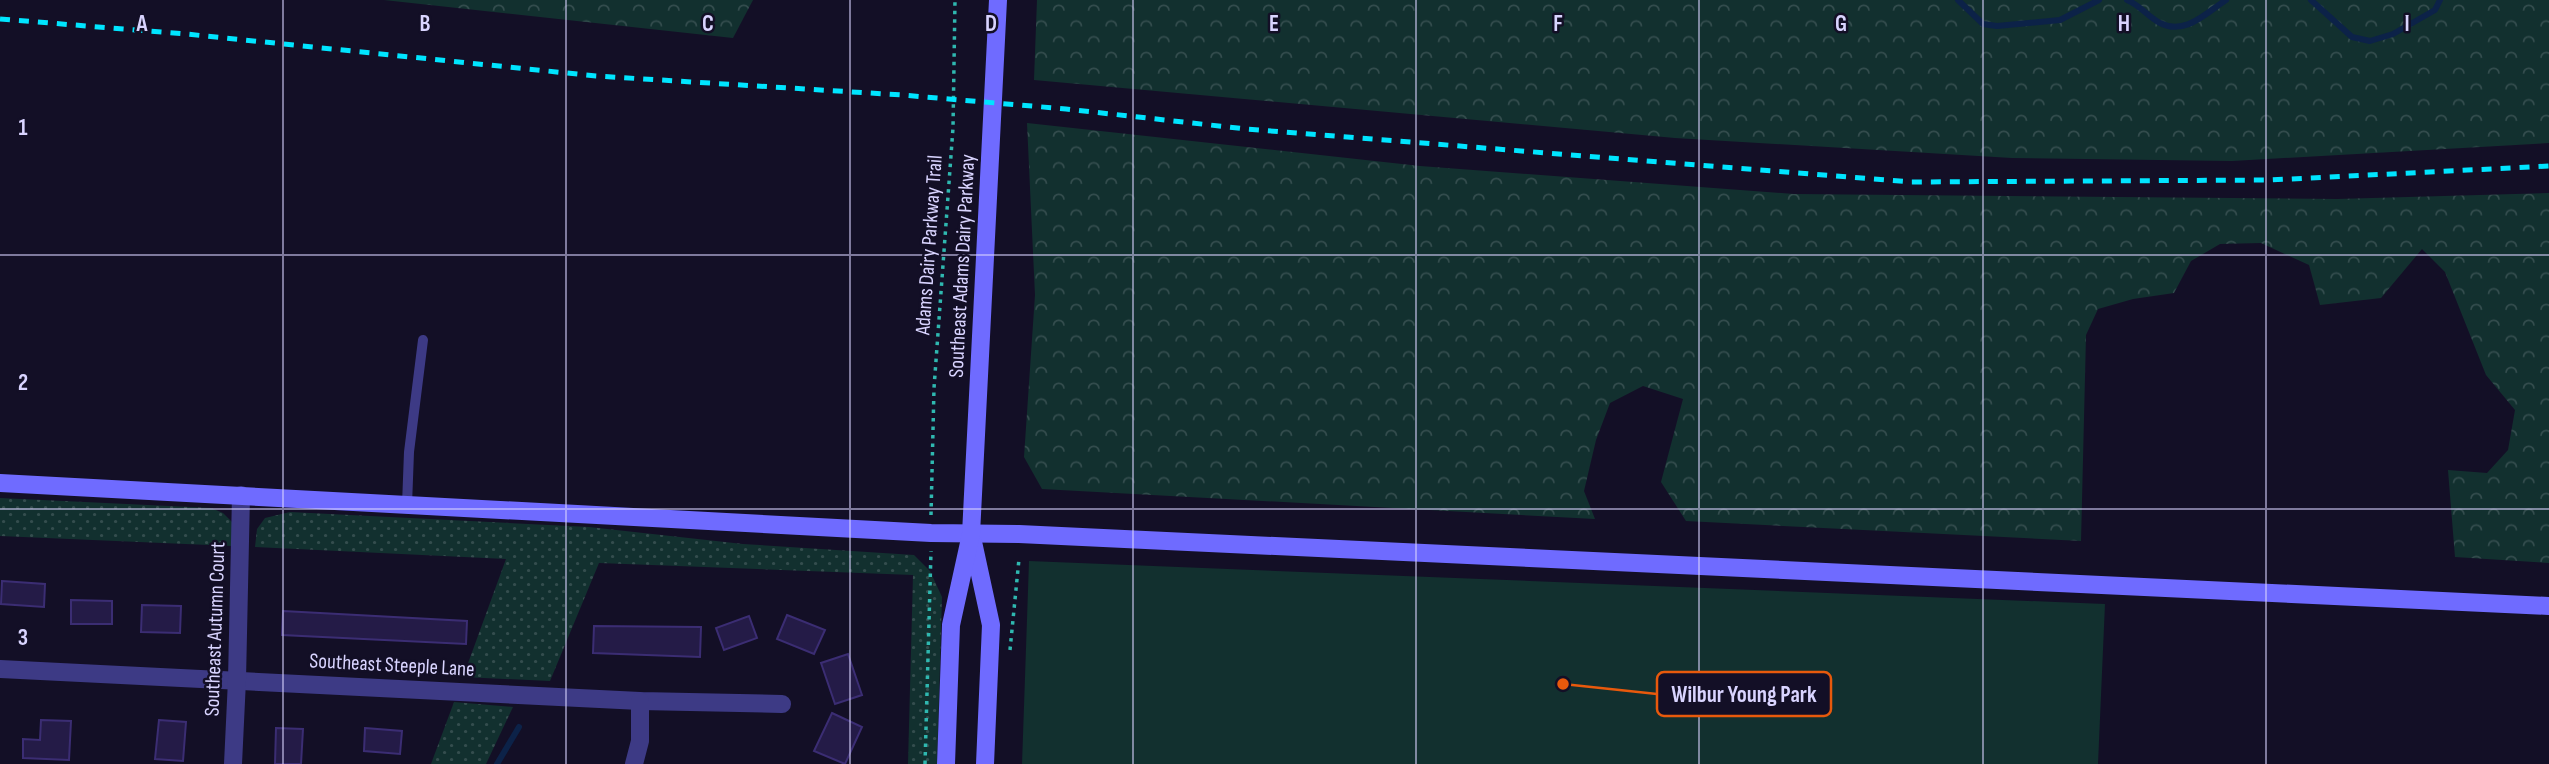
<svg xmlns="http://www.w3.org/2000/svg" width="2549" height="764" viewBox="0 0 2549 764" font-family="'Sofia Sans Condensed',sans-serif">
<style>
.grass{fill:url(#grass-dots)}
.forest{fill:url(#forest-crowns)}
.park{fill:#12302f}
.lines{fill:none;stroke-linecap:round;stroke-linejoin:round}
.stream{stroke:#0c2248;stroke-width:6}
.building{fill:#241b47;stroke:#3b2d73;stroke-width:2}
.path{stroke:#2fb8b0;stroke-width:3.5;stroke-dasharray:3.5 5;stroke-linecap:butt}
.service{stroke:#3d3a85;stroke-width:10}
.minor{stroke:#3d3a85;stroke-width:18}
.secondary{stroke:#6f6bff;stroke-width:18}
.rail{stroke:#00e5ff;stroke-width:5;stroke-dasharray:10 9;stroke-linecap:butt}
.grid{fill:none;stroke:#d9d4ff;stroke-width:2;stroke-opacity:0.55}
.labels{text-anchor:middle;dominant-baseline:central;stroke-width:5;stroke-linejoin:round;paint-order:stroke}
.street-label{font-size:21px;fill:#d9d4ff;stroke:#130f26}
.grid-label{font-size:23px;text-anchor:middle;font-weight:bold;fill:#d9d4ff;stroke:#130f26;stroke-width:5;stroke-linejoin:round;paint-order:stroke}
.leader{fill:none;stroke:#e8590c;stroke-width:2.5}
.callout-dot{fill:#e8590c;stroke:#130f26;stroke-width:2.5}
.callout{fill:#130f26;stroke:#e8590c;stroke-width:2.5}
.callout-label{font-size:23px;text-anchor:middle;font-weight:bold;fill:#d9d4ff}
</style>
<defs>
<pattern id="grass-dots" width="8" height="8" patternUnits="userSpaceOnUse" patternTransform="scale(1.75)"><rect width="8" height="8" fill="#12302f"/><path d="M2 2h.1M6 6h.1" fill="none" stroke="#344d4e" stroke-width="1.8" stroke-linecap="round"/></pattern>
<pattern id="forest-crowns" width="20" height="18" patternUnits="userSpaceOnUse" patternTransform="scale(1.75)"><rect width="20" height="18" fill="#12302f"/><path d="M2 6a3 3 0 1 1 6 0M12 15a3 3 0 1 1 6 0" fill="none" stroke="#344d4e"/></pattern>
</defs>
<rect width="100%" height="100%" fill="#130f26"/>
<g class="grass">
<polygon points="0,498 211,508 223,513 232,522 232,546 0,536"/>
<polygon points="290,512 589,527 743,544 914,555 930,571 942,597 937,764 908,764 913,575 599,563 550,681 463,677 506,559 255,547 257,529 265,518"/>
<polygon points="454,702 513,707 486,764 431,764"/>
</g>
<g class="forest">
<polygon points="384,0 753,0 733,38"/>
<polygon points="1037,0 2549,0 2549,143 2232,161 2012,158 1675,138 1034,80"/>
<polygon points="1027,123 1420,166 1794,194 2337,199 2549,193 2549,563 2455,557 2448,470 2487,473 2508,450 2515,410 2486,375 2445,272 2422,249 2381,298 2320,305 2309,265 2261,243 2220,244 2191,261 2174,293 2133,299 2098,309 2086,335 2081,541 1686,521 1661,482 1683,399 1643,386 1610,403 1596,440 1584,491 1595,519 1042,489 1024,457 1035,295"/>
</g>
<polygon class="park" points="1029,561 2105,604 2098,764 1022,764"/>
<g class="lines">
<g class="stream">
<polyline points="1958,0 1983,24 1997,26 2060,20 2099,0"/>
<path d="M2127 0C2140 5 2148 17 2160 23 2185 36 2206 13 2226 0"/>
<polyline points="2311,0 2352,37 2370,41 2393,34 2435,10 2440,0"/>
<polyline points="497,764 519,727"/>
</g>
</g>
<g class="building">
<polygon points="2,581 45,584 44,607 1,604"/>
<polygon points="71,600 112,601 112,624 71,624"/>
<polygon points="142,605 181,606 180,633 141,632"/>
<polygon points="283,611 467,621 466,644 282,635"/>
<polygon points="787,615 825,630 814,654 777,639"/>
<polygon points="749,616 757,638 724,650 716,628"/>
<polygon points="594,626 701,627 700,657 593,653"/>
<polygon points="848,654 862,695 835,704 821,663"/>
<polygon points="832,713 862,727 845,764 814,751"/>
<polygon points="41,720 71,721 69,760 23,758 23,739 40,740"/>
<polygon points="159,720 186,722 183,761 155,759"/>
<polygon points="276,728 303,729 301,764 275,764"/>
<polygon points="365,728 402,731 400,754 364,751"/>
</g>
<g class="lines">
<g class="path">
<polyline points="931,515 934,388 953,128 955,0"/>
<polyline points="1010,650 1019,559"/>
<polyline points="925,764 931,551"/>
</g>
<polyline class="service" points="407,505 409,452 423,340"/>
<g class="minor">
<polyline points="0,669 640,701 782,704"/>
<polyline points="233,764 237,680 241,495"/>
<polyline points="634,764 640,741 640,701"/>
</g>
<g class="secondary">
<polyline points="0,483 931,533 1019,534 2549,606"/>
<polyline points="973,542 991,625 985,764"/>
<polyline points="946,764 951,625 971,534 998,0"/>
</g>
<polyline class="rail" points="0,19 186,34 596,76 902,95 1066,109 1246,129 1911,182 2270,180 2549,166"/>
</g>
<path class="grid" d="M283 0V764M566 0V764M850 0V764M1133 0V764M1416 0V764M1699 0V764M1983 0V764M2266 0V764M0 255H2549M0 509H2549"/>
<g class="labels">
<g class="street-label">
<text transform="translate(929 245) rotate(-86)">Adams Dairy Parkway Trail</text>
<text transform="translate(962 266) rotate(-87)">Southeast Adams Dairy Parkway</text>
<text transform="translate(215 629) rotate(-88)">Southeast Autumn Court</text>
<text transform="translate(392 665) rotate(3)">Southeast Steeple Lane</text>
</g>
</g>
<g class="grid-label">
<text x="142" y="31">A</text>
<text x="425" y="31">B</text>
<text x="708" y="31">C</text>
<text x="991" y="31">D</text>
<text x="1274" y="31">E</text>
<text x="1558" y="31">F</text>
<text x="1841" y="31">G</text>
<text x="2124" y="31">H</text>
<text x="2407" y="31">I</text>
<text x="23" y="135">1</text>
<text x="23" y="390">2</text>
<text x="23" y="645">3</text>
</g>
<path class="leader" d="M1563 684L1657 694"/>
<circle class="callout-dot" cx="1563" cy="684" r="7"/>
<rect class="callout" x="1657" y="672" width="174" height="44" rx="7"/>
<g class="callout-label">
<text x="1744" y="702">Wilbur Young Park</text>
</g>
</svg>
